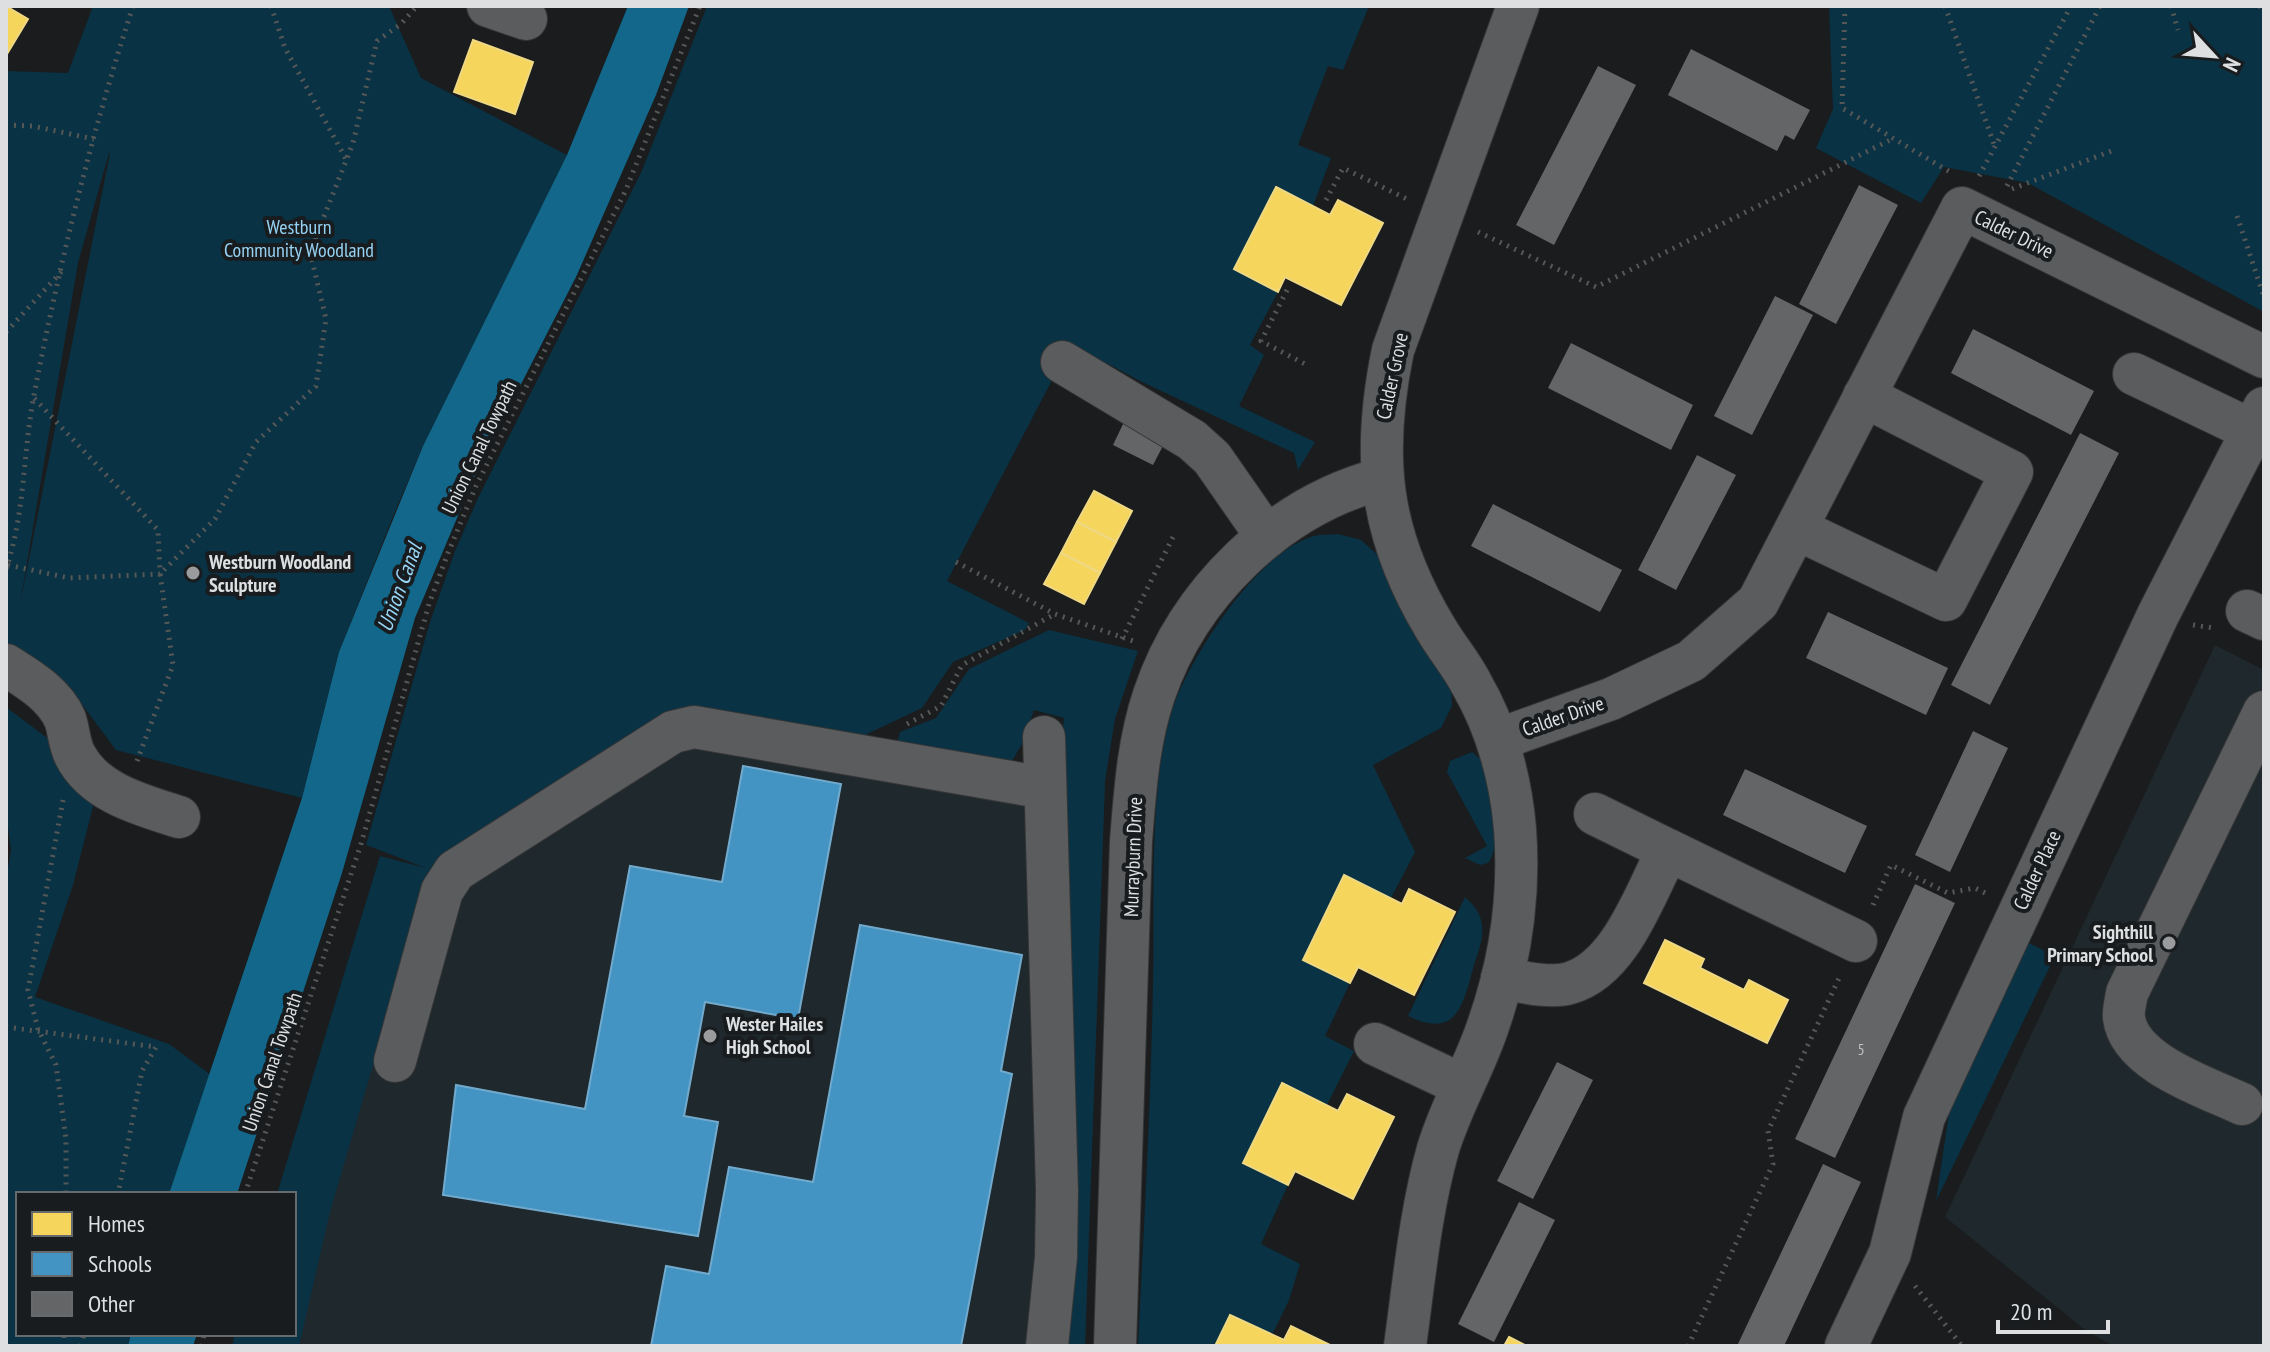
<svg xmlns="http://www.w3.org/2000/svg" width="2270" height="1352" viewBox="0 0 2270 1352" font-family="'PT Sans Narrow',sans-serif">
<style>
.built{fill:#1f282c}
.green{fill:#093244;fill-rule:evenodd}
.water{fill:#12678a}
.homes{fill:#f6d55c;stroke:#eed884;stroke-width:2}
.schools{fill:#4393c3;stroke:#71aacc;stroke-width:2}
.building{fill:#636566}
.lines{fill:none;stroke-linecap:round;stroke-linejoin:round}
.minor-casing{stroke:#343536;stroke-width:44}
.path{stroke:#565858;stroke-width:5;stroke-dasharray:2 6;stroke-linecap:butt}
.minor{stroke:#5a5c5d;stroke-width:42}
.poi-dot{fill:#999b9c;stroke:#191c1e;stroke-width:3}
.labels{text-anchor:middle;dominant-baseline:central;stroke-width:8;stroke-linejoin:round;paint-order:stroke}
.number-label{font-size:16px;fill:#bec0c2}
.park-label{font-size:20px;fill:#95d2f4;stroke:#191c1e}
.street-label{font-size:20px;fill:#dddfe0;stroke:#191c1e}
.poi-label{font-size:20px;font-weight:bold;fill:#dddfe0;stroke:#191c1e;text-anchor:start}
.water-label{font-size:22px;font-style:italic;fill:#99d6f8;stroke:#191c1e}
</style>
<rect width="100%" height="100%" fill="#1a1c1d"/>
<g class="built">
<polygon points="2215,645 2264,670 2264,1346 2113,1346 2084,1329 1945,1217"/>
<polygon points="682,744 1105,781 1085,1346 232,1346 235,1334 294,1334 294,1194 277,1194 450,879"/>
</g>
<g class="green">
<path d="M93 6H389L421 78 567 155 423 446 394 514 339 652 302 798 116 750 78 699 6 645V71L68 73ZM109 153H110L20 604 78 263Z"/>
<polygon points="707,6 1369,6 1343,70 1328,66 1298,145 1331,158 1313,206 1276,187 1234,269 1278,292 1250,345 1264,355 1239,406 1315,442 1298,470 1294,453 1140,381 1071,344 947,581 1029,623 1025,630 953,662 922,708 867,734 863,743 697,714 440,872 380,1041 330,1212 299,1346 232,1346 235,1334 294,1334 294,1194 277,1194 380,856 426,868 366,845 430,622 455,551 478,498 641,173"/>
<polygon points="1829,6 2264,6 2264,312 2028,183 1944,167 1921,203 1816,148 1833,109"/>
<path d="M1338 534 1361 540 1381 558 1451 681 1452 706 1441 728 1373 765 1415 852 1391 898 1344 876 1303 960 1350 983 1325 1036 1354 1051 1327 1105 1283 1083 1243 1163 1288 1185 1261 1244 1300 1264 1289 1300 1272 1335 1215 1346H1138C1144 1225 1151 1104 1153 982 1155 900 1148 789 1172 711 1188 659 1258 551 1314 536 1321 534 1330 535 1338 534Z"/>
<polygon points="1049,630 1138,651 1115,719 1105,781 1085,1346 1062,1346 1060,755 1064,718 1034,710 1022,744 1012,761 896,746 900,732 936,718 969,669"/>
<polygon points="6,707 50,740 97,791 73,885 35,997 169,1044 211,1075 169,1194 18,1194 18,1334 131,1334 128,1346 6,1346 6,880 11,850 6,812"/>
<path d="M1472 752 1483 761C1488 784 1504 845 1488 863L1480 865 1465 858 1487 846 1447 772 1450 761Z"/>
<path d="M1465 897C1471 903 1477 908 1480 917 1486 933 1479 950 1474 965 1463 1004 1458 1040 1408 1016Z"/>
<polygon points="2027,942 2055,956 1936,1201 1950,1106"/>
</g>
<g class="water">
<polygon points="628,6 689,6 656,95 576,277 478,468 415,618 342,873 237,1194 169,1194 302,798 339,652 423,446 567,155"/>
<polygon points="131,1334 197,1334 193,1346 128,1346"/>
</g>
<g class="homes">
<polygon points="6,6 28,19 7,54 6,54"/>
<polygon points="473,40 533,62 515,114 454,92"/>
<polygon points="1276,187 1330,215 1338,200 1383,223 1341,305 1285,277 1278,292 1234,269"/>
<polygon points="1094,491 1132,511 1116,542 1077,522"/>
<polygon points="1077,522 1116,542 1100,573 1061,553"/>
<polygon points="1061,553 1100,573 1084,604 1044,584"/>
<polygon points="1344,875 1402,904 1409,889 1455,912 1414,995 1358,967 1350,983 1303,960"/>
<polygon points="1665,940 1704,959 1700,968 1744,990 1749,980 1788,1000 1767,1043 1644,983"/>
<polygon points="1282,1083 1338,1111 1347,1094 1394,1117 1353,1199 1295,1171 1288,1185 1243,1163"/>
<polygon points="1230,1315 1284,1340 1291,1326 1332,1346 1215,1346"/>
<polygon points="1509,1337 1527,1346 1504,1346"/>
</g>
<g class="schools">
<polygon points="743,766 841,784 798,1019 705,1002 684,1116 718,1122 698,1236 443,1195 456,1085 585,1109 630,866 722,882"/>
<polygon points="860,925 1022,955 1001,1071 1012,1074 961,1346 651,1346 666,1266 709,1274 729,1167 813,1182"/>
</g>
<g class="building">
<polygon points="1691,49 1810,110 1794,140 1785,135 1777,151 1668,95"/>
<polygon points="1598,66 1636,85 1554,245 1516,225"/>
<polygon points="1859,185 1898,205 1836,324 1799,304"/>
<polygon points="1775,296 1813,315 1752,435 1714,416"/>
<polygon points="1973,329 2094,391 2071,435 1951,373"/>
<polygon points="1571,343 1693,405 1671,450 1548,388"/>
<polygon points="1124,422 1165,442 1153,465 1113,445"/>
<polygon points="2080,433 2119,453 1990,705 1951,685"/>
<polygon points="1697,455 1736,475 1676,590 1638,570"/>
<polygon points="1493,504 1622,570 1600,612 1471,546"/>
<polygon points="1828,612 1948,668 1926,715 1806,658"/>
<polygon points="1973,731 2008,748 1950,872 1915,855"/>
<polygon points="1745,769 1867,826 1845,873 1723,815"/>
<polygon points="1915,884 1955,903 1835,1158 1795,1139"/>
<polygon points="1557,1062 1593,1080 1533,1199 1497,1181"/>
<polygon points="1823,1164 1861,1182 1784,1346 1737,1346"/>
<polygon points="1519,1202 1555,1220 1494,1342 1458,1324"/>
</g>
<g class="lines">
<defs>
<g id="minor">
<polyline points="488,6 526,19"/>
<polyline points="1062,362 1192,440 1212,458 1267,537"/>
<polyline points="2134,374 2253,431"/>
<polyline points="1797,529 1946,600 2012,472 1864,396"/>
<polyline points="2247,611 2264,619"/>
<path d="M6 665C28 679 54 694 65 719 69 730 69 744 75 755 94 793 142 805 179 817"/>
<polyline points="1044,737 1057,1191 1056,1257 1047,1346"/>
<polyline points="1497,740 1611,699 1691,661 1758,602 1962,208 2264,357"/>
<polyline points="1595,814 1668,850"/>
<path d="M1502 978C1522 982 1551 989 1570 983 1621 968 1645 893 1668 850L1856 941"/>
<polyline points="1375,1044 1462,1085"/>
<polyline points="395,1061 442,891 455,871 673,732 694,727 1045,788"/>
<path d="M2242 1104C2206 1087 2130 1063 2124 1018 2123 1010 2126 1000 2127 993L2264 712"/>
<path d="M1115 1346 1131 841C1135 792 1138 742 1154 695 1188 594 1277 506 1381 479"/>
<path d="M1405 1346C1414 1281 1420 1213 1438 1149 1451 1106 1474 1068 1488 1026 1510 963 1520 895 1515 829 1511 780 1497 728 1472 685 1462 665 1447 648 1436 629 1379 535 1371 456 1393 350L1518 6"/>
<polyline points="1846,1346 1890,1253 1924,1117 2158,615 2264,408"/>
</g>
</defs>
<use href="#minor" class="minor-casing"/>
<g class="path">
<polyline points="271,6 285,48 346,159"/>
<polyline points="1845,6 1842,108 1950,172"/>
<polyline points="1945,6 1995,147"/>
<polyline points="2171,6 2178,30"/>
<polyline points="2259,6 2264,9"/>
<polyline points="6,125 32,126 94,139"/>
<polyline points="1979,176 2071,6"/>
<polyline points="2007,186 2100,6"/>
<polyline points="2012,189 2114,150"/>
<polyline points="1326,200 1343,168 1407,199"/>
<polyline points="2237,216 2264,297"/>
<polyline points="1478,232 1596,287 1894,138"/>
<polyline points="1287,290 1261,341 1305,364"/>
<polyline points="6,332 62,271"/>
<polyline points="956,562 1055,614 1136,642"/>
<polyline points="8,565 69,578 160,574 158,530 33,397"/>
<path d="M6 569C25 514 23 452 34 395 59 265 92 132 133 6"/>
<polyline points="2193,625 2214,628"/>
<polyline points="1122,639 1173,537"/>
<polyline points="907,724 941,706 962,665 1055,614"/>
<polyline points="137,761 173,665 160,574 215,519 256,442 316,386 326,319 310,252 353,143 377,41 401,24 417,6"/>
<polyline points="63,800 28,990 38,1029 56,1065 66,1139 66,1194"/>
<polyline points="1873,905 1891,865 1948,893 1975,888 1985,893"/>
<polyline points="6,1027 156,1047 142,1071 118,1194"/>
<polyline points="245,1194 361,844 429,604 448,553 476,486 625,192 700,6"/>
<polyline points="1915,1286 1962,1346"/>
<polyline points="64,1346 64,1334"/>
<polyline points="81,1346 84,1334"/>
<polyline points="202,1346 204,1334"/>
<polyline points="1688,1346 1773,1164 1768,1131 1840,976"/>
</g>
<use href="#minor" class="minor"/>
</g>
<g class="poi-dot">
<circle cx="193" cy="573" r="8"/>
<circle cx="2169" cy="943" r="8"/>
<circle cx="710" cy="1036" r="8"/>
</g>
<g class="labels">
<g class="number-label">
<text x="1861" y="1049">5</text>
</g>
<g class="park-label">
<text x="299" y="227">Westburn<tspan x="299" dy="23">Community Woodland</tspan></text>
</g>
<g class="street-label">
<text transform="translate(2014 234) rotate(26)">Calder Drive</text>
<text transform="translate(1392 376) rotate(-78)">Calder Grove</text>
<text transform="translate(479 447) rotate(-64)">Union Canal Towpath</text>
<text transform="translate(1563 716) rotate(-19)">Calder Drive</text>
<text transform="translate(1133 857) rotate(-88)">Murrayburn Drive</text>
<text transform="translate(2037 870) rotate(-65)">Calder Place</text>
<text transform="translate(272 1062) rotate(-71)">Union Canal Towpath</text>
</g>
<g class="poi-label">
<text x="209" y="562">Westburn Woodland<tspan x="209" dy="23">Sculpture</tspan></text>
<text x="2153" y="932" text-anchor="end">Sighthill<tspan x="2153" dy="23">Primary School</tspan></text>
<text x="726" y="1024">Wester Hailes<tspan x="726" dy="23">High School</tspan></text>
</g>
<g class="water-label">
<text transform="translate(399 587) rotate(-70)">Union Canal</text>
</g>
</g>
<rect width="2270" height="1352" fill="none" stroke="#dddfe0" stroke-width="16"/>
<rect x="16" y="1192" width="280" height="144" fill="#191c1e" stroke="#676a6c" stroke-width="2"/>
<rect x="32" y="1212" width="40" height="24" fill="#f6d55c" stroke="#676a6c" stroke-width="2"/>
<text x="88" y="1232" font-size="24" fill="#dddfe0">Homes</text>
<rect x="32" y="1252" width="40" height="24" fill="#4393c3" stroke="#676a6c" stroke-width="2"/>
<text x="88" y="1272" font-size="24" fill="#dddfe0">Schools</text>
<rect x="32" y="1292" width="40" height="24" fill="#636566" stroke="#676a6c" stroke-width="2"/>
<text x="88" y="1312" font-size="24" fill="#dddfe0">Other</text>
<g transform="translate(2214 56) rotate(116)" stroke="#191c1e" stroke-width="6" paint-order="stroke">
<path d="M0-6L14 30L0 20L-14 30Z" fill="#dddfe0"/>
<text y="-12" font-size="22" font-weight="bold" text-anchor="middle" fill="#dddfe0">N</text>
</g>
<path d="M1998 1320v12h110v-12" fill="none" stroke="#dddfe0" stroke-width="4"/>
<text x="2010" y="1320" font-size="24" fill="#dddfe0" stroke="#191c1e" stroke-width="6" paint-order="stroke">20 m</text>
</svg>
